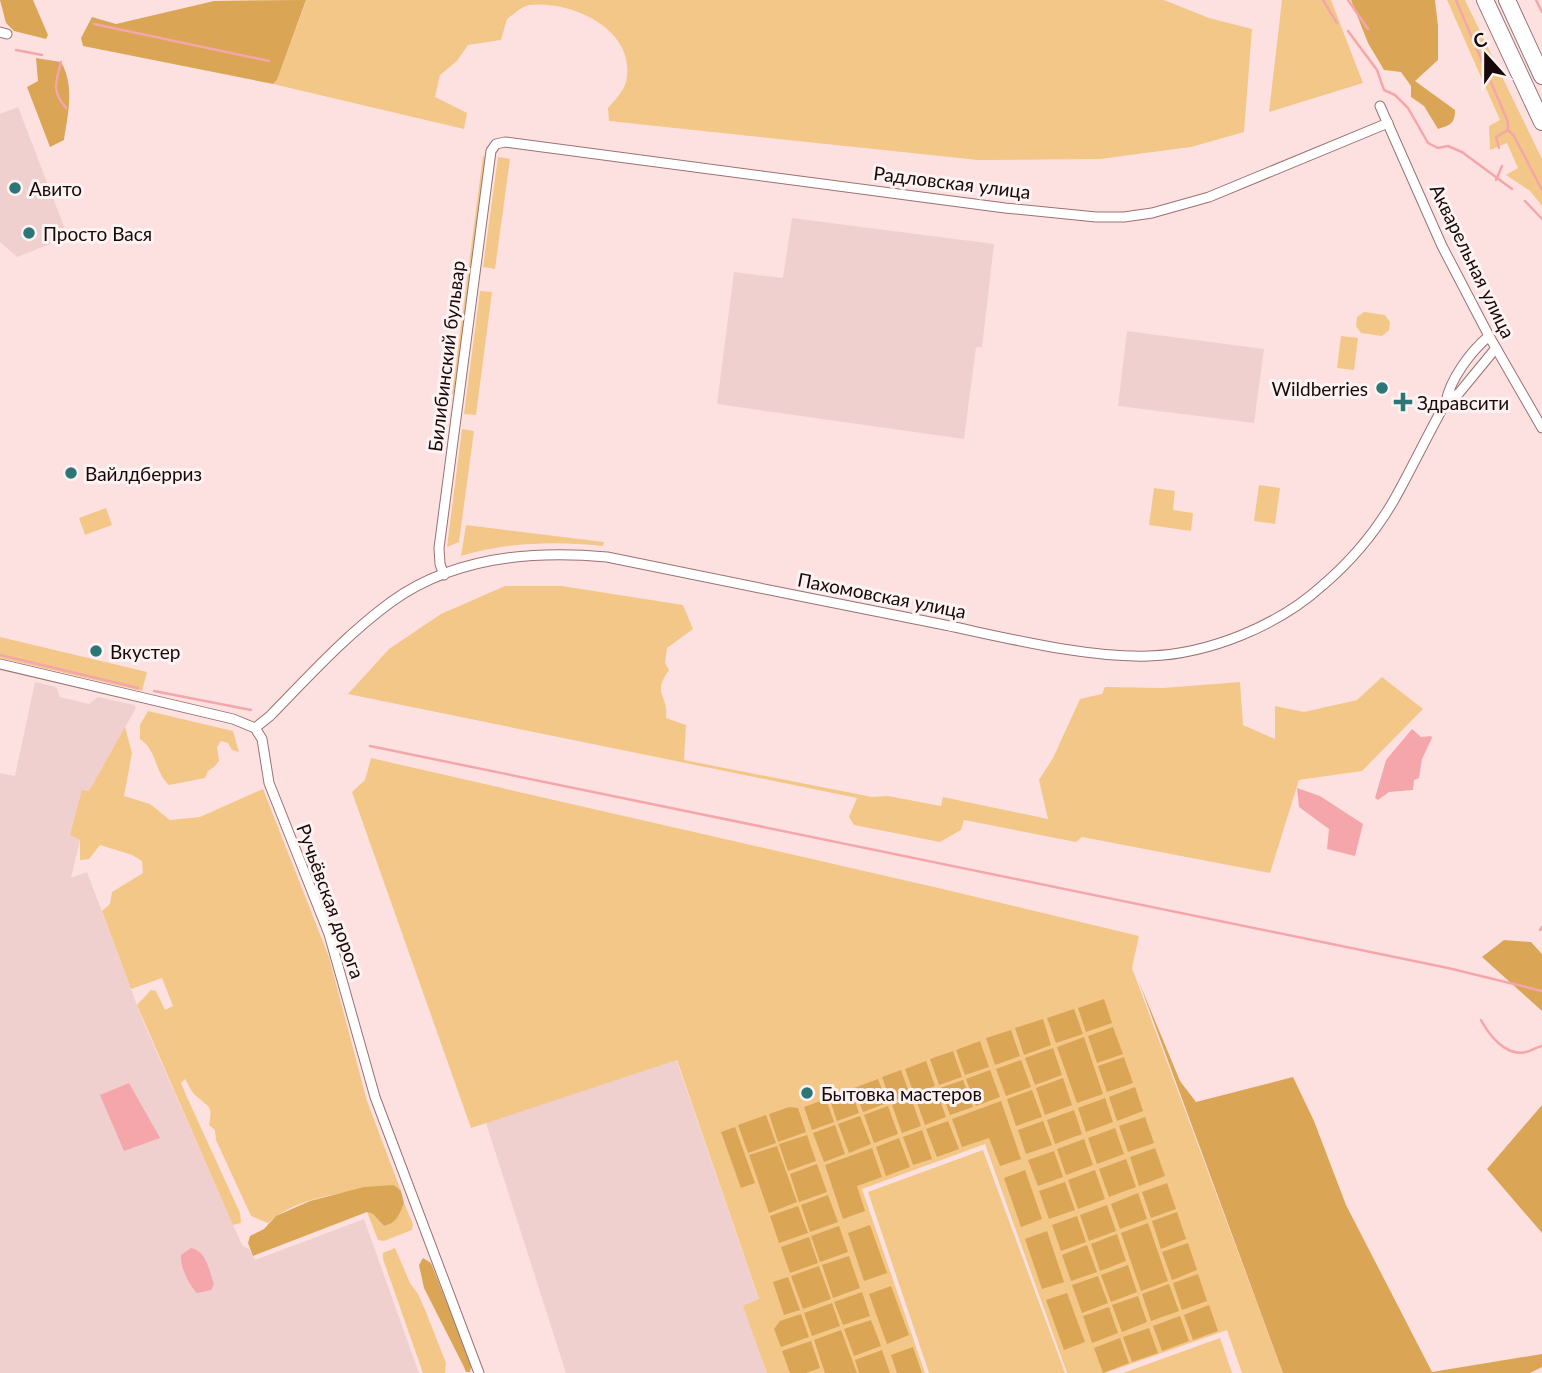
<svg xmlns="http://www.w3.org/2000/svg" width="1542" height="1373" viewBox="0 0 1542 1373" font-family="Lato,sans-serif">
<style>
.built{fill:#f0cfcf}
.green{fill:#f3c787}
.forest{fill:#daa656}
.water{fill:#f4a6aa}
.lines{fill:none;stroke-linecap:round;stroke-linejoin:round}
.stream{stroke:#f4a6aa;stroke-width:2.5}
.street-casing{stroke:#9a7172;stroke-width:11}
.highway-casing{stroke:#9a7172;stroke-width:18}
.street{stroke:#fff;stroke-width:9}
.highway{stroke:#fff;stroke-width:16}
.poi-dot{fill:#2c7677;stroke:#fdf3f3;stroke-width:2.5}
.labels{text-anchor:middle;dominant-baseline:central;stroke-width:6;stroke-linejoin:round;paint-order:stroke}
.street-label{font-size:19px;fill:#170809;stroke:#fdf3f3}
.poi-label{font-size:19px;fill:#170809;stroke:#fdf3f3;text-anchor:start}
</style>
<rect width="100%" height="100%" fill="#fde1e1"/>
<g class="built">
<polygon points="18,107 68,237 17,257 0,242 0,114"/>
<polygon points="792,218 994,244 982,347 976,347 964,439 717,404 734,272 783,278"/>
<polygon points="1127,331 1264,349 1254,423 1118,406"/>
<polygon points="35,682 56,687 60,697 89,704 98,697 134,705 136,708 89,791 83,790 71,835 80,840 71,878 87,872 143,1021 242,1245 250,1250 255,1260 364,1219 419,1373 0,1373 0,773 15,776"/>
<polygon points="676,1059 759,1300 744,1306 767,1373 566,1373 486,1123"/>
</g>
<g class="green">
<path d="M214 0H1164L1209 18 1252 29 1244 132 1191 147 1100 159 978 160 609 121 608 108C615 100 623 92 626 82 638 31 573 0 529 5 521 7 514 14 507 19L501 40 468 45 457 61 440 75 435 97 467 113 464 129 273 84 277 80 306 1Z"/>
<polygon points="1282,0 1331,0 1363,83 1269,112"/>
<polygon points="1447,0 1465,0 1542,159 1542,206 1530,191 1506,175 1518,168 1507,143 1490,150 1489,126 1500,120"/>
<polygon points="483,156 486,157 455,392 452,395"/>
<polygon points="498,157 510,159 495,269 483,267"/>
<polygon points="480,291 492,292 476,415 464,414"/>
<polygon points="1364,312 1385,315 1390,322 1389,330 1382,336 1361,333 1356,326 1357,317"/>
<polygon points="1341,336 1358,338 1354,370 1337,368"/>
<polygon points="462,429 474,431 459,542 447,547"/>
<polygon points="1259,485 1280,488 1275,524 1254,521"/>
<polygon points="1154,488 1175,491 1173,510 1193,513 1191,531 1149,525"/>
<polygon points="106,508 112,525 85,535 79,518"/>
<path d="M466 525 604 542 603 546C555 541 508 542 461 556Z"/>
<path d="M505 586H562L683 605 693 629 667 648 665 663 669 670C651 696 669 694 666 718L686 725 684 760 872 797 888 796 941 806 943 797 1048 819 1039 780 1053 758 1080 699 1102 694 1105 687 1163 688 1240 682 1243 725 1275 739V706L1304 712 1357 700 1382 677 1423 709 1362 771 1299 780 1270 873 1082 837 1076 842 964 820 961 830 940 842 854 825 849 817 857 798 348 694 389 649 441 614Z"/>
<polygon points="0,637 147,672 142,691 0,658"/>
<path d="M148 711 233 731 239 752 232 750 228 743 221 741 217 747 219 761 214 767 208 771 205 778 169 785C154 771 157 750 140 739V725Z"/>
<path d="M125 727 132 753 124 796 150 804 170 820 200 817 263 789 329 957 367 1101 401 1191 394 1185C353 1192 300 1194 268 1223L251 1216 216 1140 215 1130 209 1125C213 1104 209 1108 195 1095 191 1091 188 1084 185 1079L181 1083 186 1095 240 1213 241 1223 233 1225 137 1005 151 990 156 991 165 1010 173 1006 162 978 131 989 102 911 110 904 112 892 143 873 142 861 132 855 100 845 89 859 80 860V840L70 835 82 790 89 791Z"/>
<polygon points="371,758 947,890 1139,936 1132,968 1283,1373 1242,1373 1227,1330 1105,1373 1067,1373 985,1144 862,1189 925,1373 767,1373 743,1306 759,1299 677,1060 471,1128 352,792 365,780"/>
<polygon points="983,1150 1065,1373 929,1373 868,1192"/>
<path d="M404 1203 413 1224 412 1230 384 1241 378 1240 367 1212 373 1214 384 1226C397 1223 400 1214 404 1203Z"/>
<polygon points="395,1248 410,1283 418,1294 426,1312 446,1363 445,1373 423,1373 383,1259 383,1253"/>
<polygon points="1220,1338 1232,1373 1123,1373"/>
</g>
<g class="forest">
<polygon points="0,0 33,0 48,35 46,39 14,31 6,23"/>
<polygon points="306,0 277,80 273,84 83,46 81,38 92,17 116,24 214,1"/>
<path d="M1351 0H1435L1438 26V60L1415 81 1455 110C1455 123 1451 125 1438 129L1424 106 1411 97V86L1401 72 1384 70 1368 43Z"/>
<path d="M36 58 61 62C75 86 68 114 64 140L50 147 27 87 38 81Z"/>
<polygon points="1504,940 1531,942 1542,954 1542,1011 1482,957"/>
<polygon points="1139,982 1180,1081 1196,1102 1293,1077 1314,1121 1346,1205 1432,1372 1542,1354 1542,1367 1530,1373 1283,1373"/>
<polygon points="1104,999 1112,1023 1086,1032 1078,1008"/>
<polygon points="1074,1009 1083,1034 1056,1043 1047,1018"/>
<polygon points="1043,1019 1051,1045 1024,1055 1015,1028"/>
<polygon points="1113,1027 1123,1054 1097,1063 1088,1036"/>
<polygon points="1011,1030 1020,1056 995,1065 986,1038"/>
<polygon points="1084,1037 1103,1094 1077,1103 1057,1047"/>
<polygon points="980,1041 989,1067 965,1075 956,1050"/>
<polygon points="1053,1048 1062,1075 1035,1085 1025,1058"/>
<polygon points="953,1051 962,1077 939,1085 930,1059"/>
<polygon points="1124,1057 1133,1083 1107,1092 1098,1066"/>
<polygon points="1021,1060 1031,1087 1006,1096 996,1069"/>
<polygon points="926,1061 935,1086 914,1094 905,1069"/>
<polygon points="901,1070 910,1095 891,1102 882,1077"/>
<polygon points="990,1070 1000,1097 976,1106 966,1079"/>
<polygon points="1063,1078 1072,1105 1045,1115 1036,1088"/>
<polygon points="878,1079 887,1103 863,1112 854,1088"/>
<polygon points="963,1080 973,1107 950,1115 940,1088"/>
<polygon points="1135,1087 1143,1111 1117,1121 1109,1097"/>
<polygon points="851,1089 859,1113 837,1121 829,1097"/>
<polygon points="936,1089 946,1117 925,1125 915,1097"/>
<polygon points="1032,1090 1042,1117 1016,1126 1007,1099"/>
<polygon points="911,1098 921,1126 902,1133 892,1105"/>
<polygon points="1105,1098 1113,1122 1086,1132 1078,1108"/>
<polygon points="826,1099 834,1122 812,1130 804,1107"/>
<polygon points="1001,1101 1021,1159 1000,1166 989,1138 962,1147 952,1119"/>
<polygon points="1542,1105 1542,1233 1487,1169"/>
<polygon points="888,1106 898,1134 874,1143 864,1115"/>
<polygon points="789,1107 798,1108 806,1132 778,1142 769,1114"/>
<polygon points="1074,1110 1082,1134 1055,1144 1047,1120"/>
<polygon points="766,1115 776,1143 748,1153 738,1125"/>
<polygon points="860,1116 871,1144 849,1153 838,1124"/>
<polygon points="1145,1117 1154,1143 1128,1152 1119,1126"/>
<polygon points="948,1121 959,1149 937,1157 926,1129"/>
<polygon points="1043,1121 1052,1145 1026,1154 1018,1130"/>
<polygon points="835,1125 845,1154 824,1162 813,1133"/>
<polygon points="735,1127 755,1183 741,1188 721,1132"/>
<polygon points="1115,1128 1124,1154 1097,1164 1088,1138"/>
<polygon points="922,1130 932,1159 913,1165 903,1137"/>
<polygon points="807,1135 816,1161 788,1171 779,1144"/>
<polygon points="899,1138 910,1167 886,1176 876,1147"/>
<polygon points="1084,1139 1093,1165 1066,1175 1057,1149"/>
<polygon points="777,1146 797,1202 769,1213 749,1155"/>
<polygon points="872,1148 882,1177 857,1186 865,1211 843,1219 825,1165"/>
<polygon points="1155,1148 1165,1176 1139,1186 1130,1157"/>
<polygon points="1054,1151 1063,1177 1038,1186 1028,1160"/>
<polygon points="1126,1159 1136,1187 1109,1197 1099,1169"/>
<polygon points="817,1164 827,1192 799,1202 790,1174"/>
<polygon points="1025,1170 1042,1219 1021,1227 1004,1178"/>
<polygon points="1095,1170 1105,1199 1078,1209 1068,1180"/>
<polygon points="1065,1182 1075,1210 1049,1219 1039,1191"/>
<polygon points="1167,1183 1176,1209 1151,1218 1142,1192"/>
<path d="M394 1185 401 1191 404 1203C400 1214 397 1223 384 1226L373 1214 367 1212 253 1256 248 1243 250 1236 264 1229 276 1216 310 1201 364 1187Z"/>
<polygon points="1138,1193 1147,1219 1120,1229 1111,1204"/>
<polygon points="828,1195 838,1222 810,1232 801,1205"/>
<polygon points="1107,1205 1116,1231 1089,1241 1080,1215"/>
<polygon points="798,1206 808,1233 779,1243 770,1216"/>
<polygon points="1177,1212 1186,1239 1161,1249 1152,1221"/>
<polygon points="1077,1216 1086,1242 1061,1251 1052,1225"/>
<polygon points="1148,1223 1168,1281 1141,1291 1121,1233"/>
<polygon points="870,1225 887,1273 864,1281 848,1233"/>
<polygon points="839,1226 848,1252 820,1262 811,1236"/>
<polygon points="1047,1231 1064,1282 1042,1289 1025,1239"/>
<polygon points="1117,1234 1126,1261 1100,1271 1091,1244"/>
<polygon points="809,1237 818,1263 790,1273 781,1247"/>
<polygon points="1188,1243 1197,1270 1172,1280 1162,1252"/>
<polygon points="1087,1245 1097,1272 1071,1281 1062,1255"/>
<polygon points="849,1256 860,1288 833,1298 822,1265"/>
<polygon points="423,1258 431,1263 468,1356 471,1367 470,1372 466,1372 464,1367 424,1288 419,1265"/>
<polygon points="1128,1265 1137,1292 1111,1302 1101,1275"/>
<polygon points="819,1266 831,1299 803,1309 791,1276"/>
<polygon points="1198,1274 1207,1301 1182,1310 1173,1283"/>
<polygon points="1098,1276 1108,1303 1082,1313 1072,1285"/>
<polygon points="788,1277 800,1310 784,1315 773,1282"/>
<polygon points="1169,1284 1179,1311 1151,1321 1142,1294"/>
<polygon points="891,1286 909,1335 887,1344 869,1294"/>
<polygon points="862,1292 870,1316 843,1325 834,1302"/>
<polygon points="1067,1293 1085,1342 1064,1350 1046,1300"/>
<polygon points="1138,1296 1147,1322 1122,1332 1112,1305"/>
<polygon points="832,1303 840,1326 812,1336 804,1313"/>
<polygon points="1209,1305 1218,1331 1193,1340 1184,1315"/>
<polygon points="1109,1307 1118,1333 1092,1343 1083,1316"/>
<polygon points="801,1314 809,1337 781,1347 774,1329 780,1321"/>
<polygon points="1180,1316 1189,1341 1162,1351 1153,1326"/>
<polygon points="871,1320 881,1346 854,1356 844,1329"/>
<polygon points="1149,1328 1158,1353 1132,1362 1123,1337"/>
<polygon points="841,1330 857,1373 825,1373 814,1340"/>
<polygon points="1120,1338 1129,1363 1103,1373 1094,1348"/>
<polygon points="811,1341 820,1368 806,1373 790,1373 782,1351"/>
<polygon points="913,1347 922,1373 897,1373 891,1355"/>
<polygon points="882,1350 890,1373 859,1373 855,1360"/>
</g>
<g class="water">
<polygon points="1412,729 1421,737 1431,736 1432,738 1422,759 1419,778 1414,780 1413,790 1389,792 1378,800 1375,798 1386,760"/>
<polygon points="1297,788 1320,796 1363,824 1355,856 1327,849 1329,829 1299,807"/>
<polygon points="129,1083 160,1138 124,1151 100,1095"/>
<path d="M191 1248C207 1251 209 1271 214 1284L211 1290 197 1293C189 1285 180 1267 181 1255Z"/>
</g>
<g class="lines">
<g class="stream">
<polyline points="1323,0 1337,23"/>
<polyline points="1348,0 1368,29"/>
<polyline points="1456,0 1508,122 1508,130 1514,136 1542,190"/>
<polyline points="1536,0 1542,12"/>
<polyline points="94,24 269,61"/>
<polyline points="1348,31 1377,70 1384,90 1395,95 1408,108 1428,143 1438,148 1448,146 1462,152 1512,189"/>
<polyline points="16,50 42,55"/>
<path d="M61 62C56 83 51 90 66 108"/>
<polyline points="1499,148 1496,137 1508,130"/>
<polyline points="1496,180 1502,166"/>
<polyline points="1525,201 1542,219"/>
<polyline points="0,655 138,688"/>
<polyline points="154,691 251,710"/>
<polyline points="370,746 1448,968 1542,991"/>
<polyline points="1540,930 1542,927"/>
<path d="M1481 1020C1489 1035 1506 1057 1526 1052 1531 1051 1536 1047 1542 1046"/>
</g>
<defs>
<g id="street">
<polyline points="0,32 7,34"/>
<polyline points="1380,106 1442,246 1489,336 1542,428"/>
<polyline points="1446,402 1459,393 1496,348"/>
<polyline points="444,575 440,564 439,548 491,151 496,144 505,142 1005,208 1096,217 1124,217 1152,213 1209,197 1388,123"/>
<polyline points="0,664 233,719 255,728 262,739 269,783 329,934 375,1097 479,1373"/>
<path d="M255 728 270 716C308 677 346 635 391 602 453 557 533 550 607 557 720 580 832 603 945 625 1007 638 1086 658 1149 656 1209 654 1278 626 1323 585 1350 562 1376 531 1394 500 1412 468 1428 434 1446 402 1450 379 1471 351 1489 336"/>
</g>
<g id="highway">
<polyline points="1485,0 1542,122"/>
<polyline points="1507,0 1542,76"/>
</g>
</defs>
<use href="#street" class="street-casing"/>
<use href="#highway" class="highway-casing"/>
<use href="#street" class="street"/>
<use href="#highway" class="highway"/>
</g>
<g class="poi-dot">
<circle cx="15" cy="188" r="7"/>
<circle cx="29" cy="233" r="7"/>
<circle cx="1382" cy="388" r="7"/>
<path d="M1399.5 391.5h7v7h7v7h-7v7h-7v-7h-7v-7h7z"/>
<circle cx="71" cy="473" r="7"/>
<circle cx="96" cy="651" r="7"/>
<circle cx="807" cy="1093" r="7"/>
</g>
<g class="labels">
<g class="street-label">
<text transform="translate(952 182) rotate(7)">Радловская улица</text>
<text transform="translate(1473 261) rotate(64)">Акварельная улица</text>
<text transform="translate(446 356) rotate(-83)">Билибинский бульвар</text>
<text transform="translate(882 595) rotate(11)">Пахомовская улица</text>
<text transform="translate(331 901) rotate(70)">Ручьёвская дорога</text>
</g>
<g class="poi-label">
<text x="29" y="188">Авито</text>
<text x="43" y="233">Просто Вася</text>
<text x="1368" y="388" text-anchor="end">Wildberries</text>
<text x="1417" y="402">Здравсити</text>
<text x="85" y="473">Вайлдберриз</text>
<text x="110" y="651">Вкустер</text>
<text x="821" y="1093">Бытовка мастеров</text>
</g>
</g>
<g transform="translate(1486 56) rotate(339)" stroke="#fdf3f3" stroke-width="5" paint-order="stroke">
<path d="M0-5L12 26L0 18L-12 26Z" fill="#170809"/>
<text y="-10" font-size="19" font-weight="bold" text-anchor="middle" fill="#170809">С</text>
</g>
</svg>
